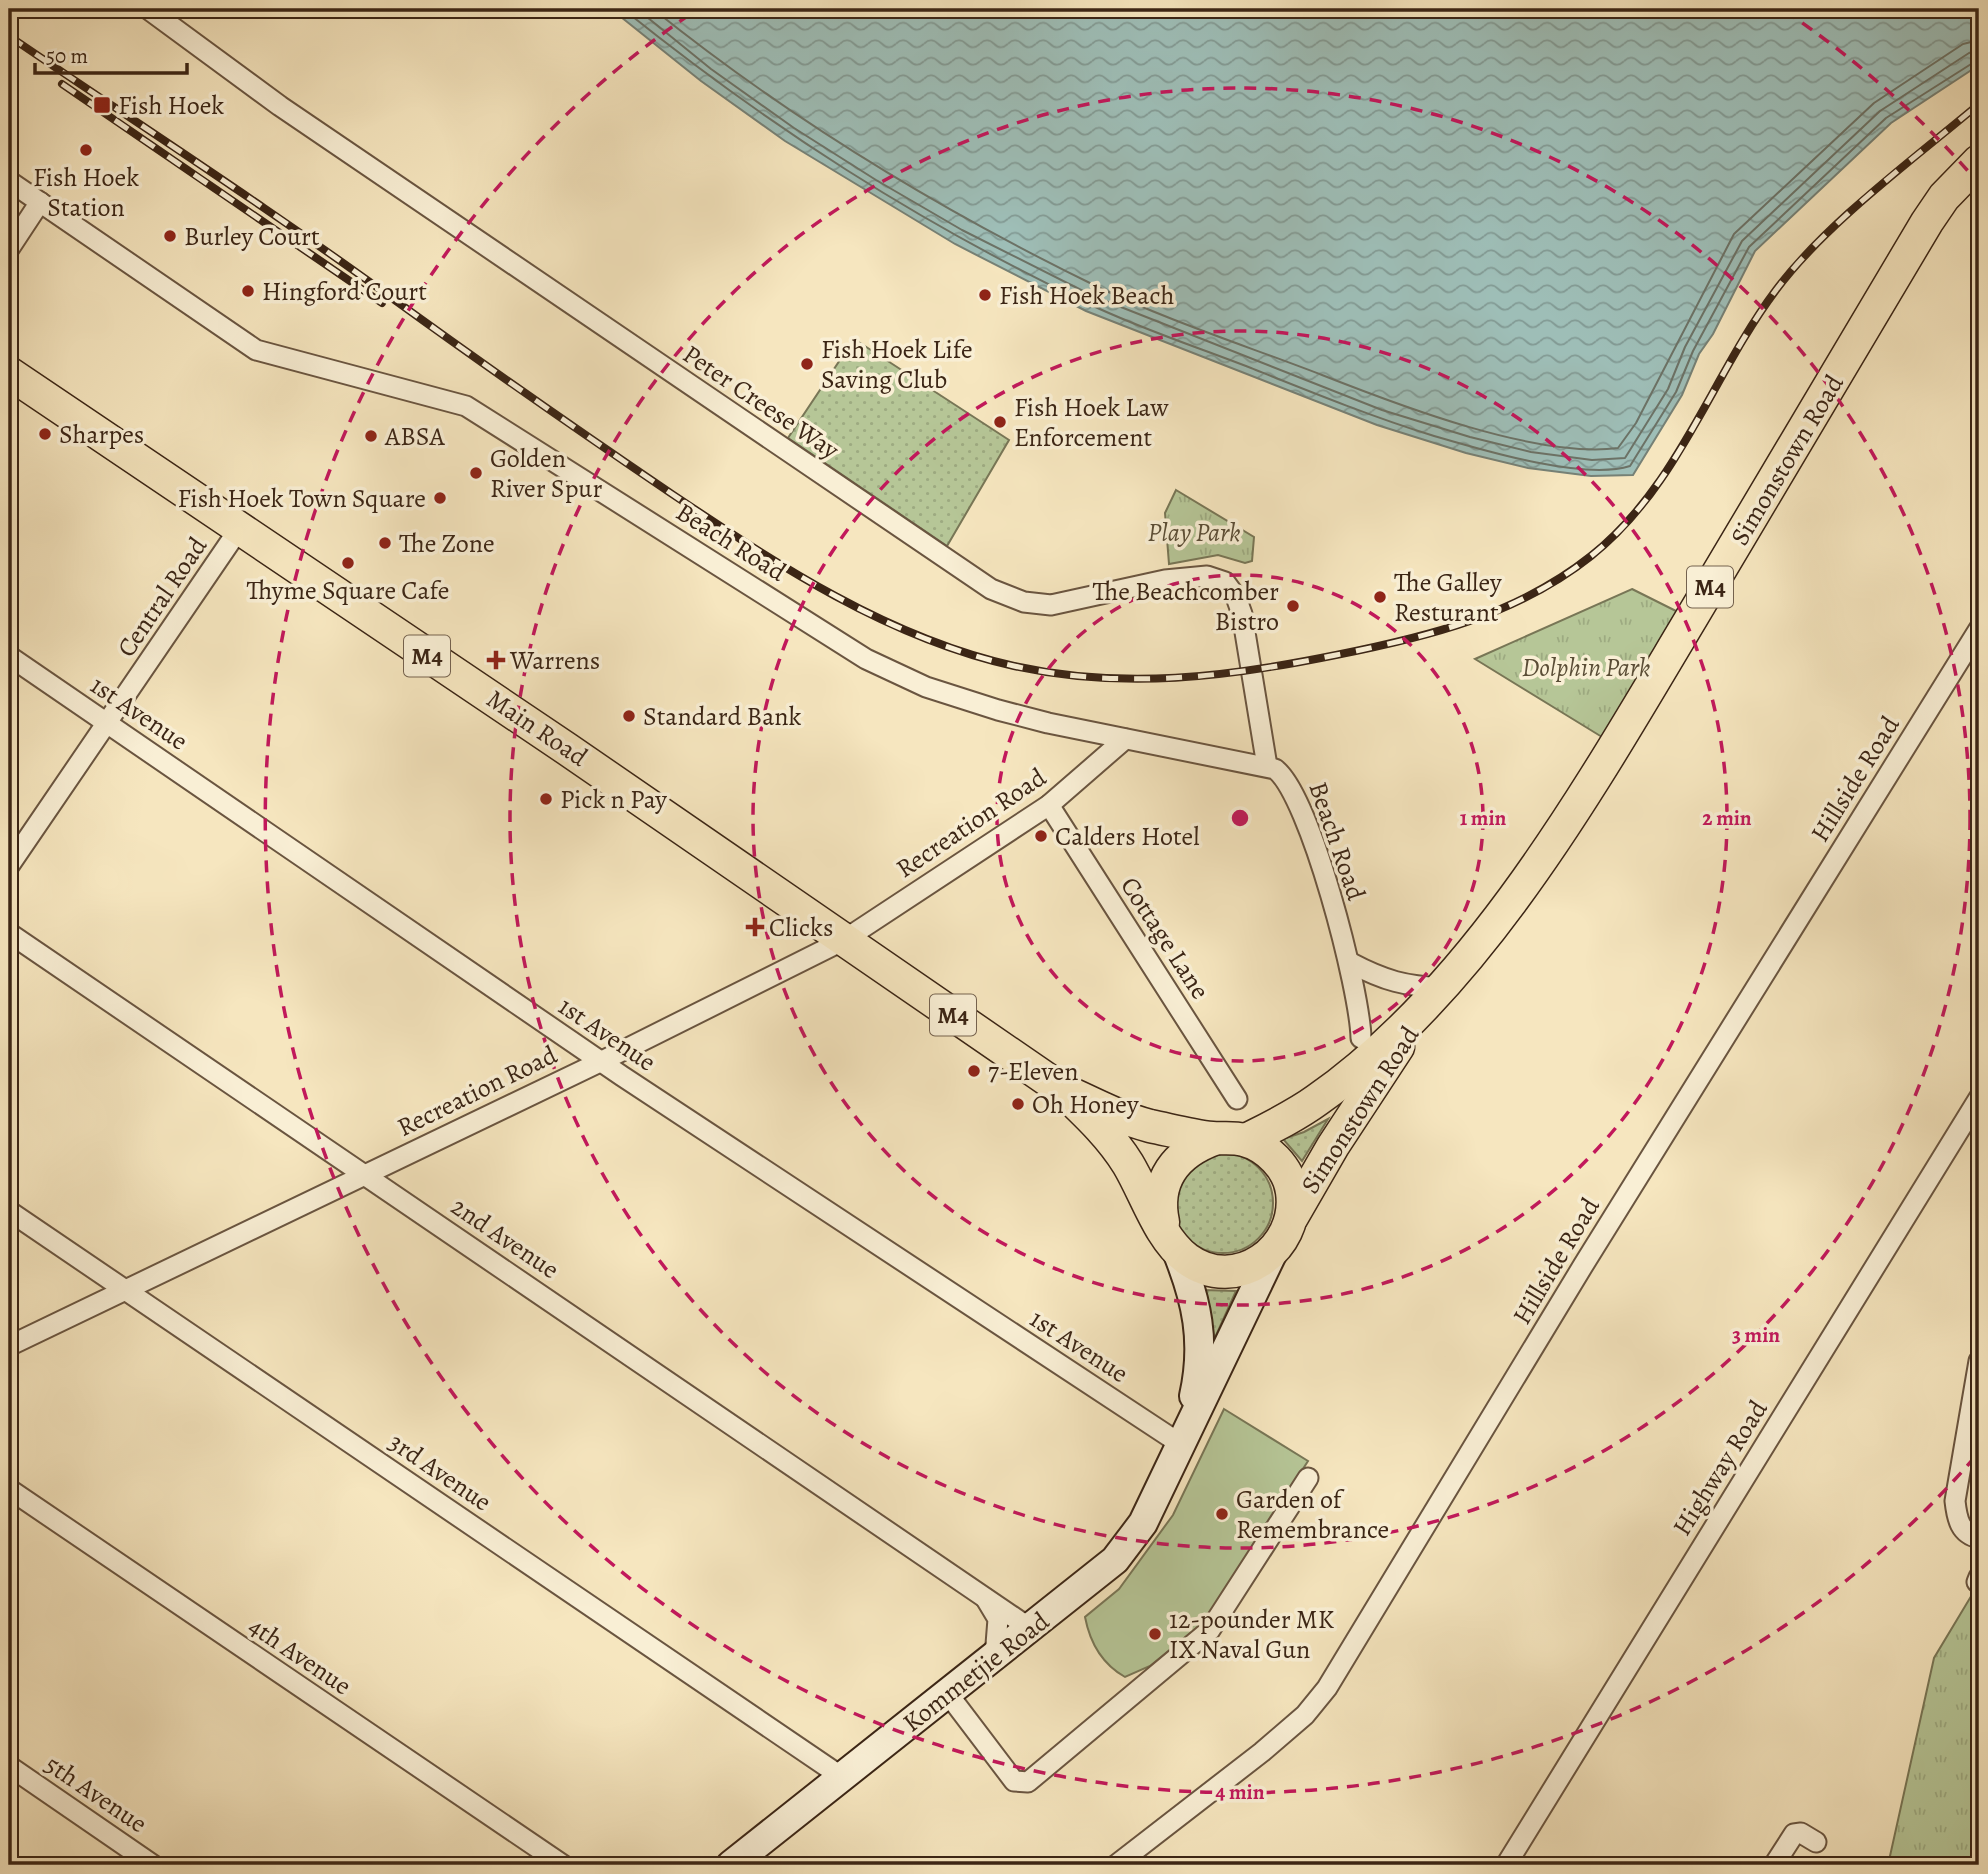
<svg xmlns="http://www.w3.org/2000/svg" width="1988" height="1874" viewBox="0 0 1988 1874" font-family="Alegreya,serif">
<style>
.grass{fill:url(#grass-dots);stroke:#787656;stroke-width:2}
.park{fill:url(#park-tufts);stroke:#787656;stroke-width:2}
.garden{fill:#b6c697;stroke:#787656;stroke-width:2}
.water{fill:url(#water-waves);stroke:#768176;stroke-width:2}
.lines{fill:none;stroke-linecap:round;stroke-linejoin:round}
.shore{stroke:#6c7266;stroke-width:2}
.street-casing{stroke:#6a5540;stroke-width:23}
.secondary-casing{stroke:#3b2515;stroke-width:32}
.primary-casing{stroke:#3b2515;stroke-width:35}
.street{stroke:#f9efd5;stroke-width:19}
.secondary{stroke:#f9efd5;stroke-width:28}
.primary{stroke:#f6e6bf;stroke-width:32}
.rail-casing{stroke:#3b2515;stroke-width:8}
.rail{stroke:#f9efd5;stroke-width:5;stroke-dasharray:16;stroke-linecap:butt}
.ring{fill:none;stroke:#c2185b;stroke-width:3.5;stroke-dasharray:12 9}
.poi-dot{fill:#8f2418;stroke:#f9efd5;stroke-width:2.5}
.labels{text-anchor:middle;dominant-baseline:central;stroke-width:7;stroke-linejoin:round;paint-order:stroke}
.shield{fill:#f9efd5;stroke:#74624f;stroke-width:2}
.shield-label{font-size:24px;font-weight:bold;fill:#3b2515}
.poi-label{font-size:26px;fill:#3b2515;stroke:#f9efd5;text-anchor:start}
.street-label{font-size:26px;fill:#3b2515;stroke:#f9efd5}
.park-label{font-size:26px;font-style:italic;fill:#5a4d36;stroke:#f9efd5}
.centre{fill:#c2185b;stroke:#f9efd5;stroke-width:3.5}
.ring-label{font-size:21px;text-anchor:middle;font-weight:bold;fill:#c2185b;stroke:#f9efd5;stroke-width:7;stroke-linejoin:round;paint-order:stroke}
</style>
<defs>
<pattern id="grass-dots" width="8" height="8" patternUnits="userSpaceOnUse" patternTransform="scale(1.75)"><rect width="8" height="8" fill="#b6c697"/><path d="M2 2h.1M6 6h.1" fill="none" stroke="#9daa81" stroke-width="1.8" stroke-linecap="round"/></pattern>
<pattern id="park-tufts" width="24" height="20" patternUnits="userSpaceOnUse" patternTransform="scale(1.75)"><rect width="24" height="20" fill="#b6c697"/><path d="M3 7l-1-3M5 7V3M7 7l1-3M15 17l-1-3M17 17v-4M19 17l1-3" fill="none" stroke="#9daa81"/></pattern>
<pattern id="water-waves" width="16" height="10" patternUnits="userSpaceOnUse" patternTransform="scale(1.75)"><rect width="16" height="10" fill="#9ebeb7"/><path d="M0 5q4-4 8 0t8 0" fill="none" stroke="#829a94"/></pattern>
</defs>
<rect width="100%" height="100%" fill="#f6e6bf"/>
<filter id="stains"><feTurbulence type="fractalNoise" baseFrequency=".00286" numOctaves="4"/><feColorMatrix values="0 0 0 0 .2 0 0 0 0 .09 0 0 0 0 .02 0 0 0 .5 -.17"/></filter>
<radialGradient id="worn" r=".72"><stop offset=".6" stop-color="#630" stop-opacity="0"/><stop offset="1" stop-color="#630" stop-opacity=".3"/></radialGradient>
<g class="grass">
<polygon points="854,339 1009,440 947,546 788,438"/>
<polygon points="1328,1119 1302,1161 1283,1139 1304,1132"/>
<circle cx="1223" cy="1203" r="50"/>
<polygon points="1203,1290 1236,1291 1213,1342"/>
</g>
<g class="park">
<polygon points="1176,490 1254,537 1252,561 1245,563 1218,555 1169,564 1165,513"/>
<polygon points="1632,589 1680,613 1602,737 1475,659"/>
<polygon points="1979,1583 1979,1865 1888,1865 1934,1658"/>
</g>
<path class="garden" d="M1224 1409 1308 1461 1204 1622 1150 1666 1125 1677C1102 1664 1090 1643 1085 1617L1119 1589 1173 1515Z"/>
<polygon class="water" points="611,9 1979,9 1979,65 1891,123 1755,251 1713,334 1699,354 1682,395 1633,475 1591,476 1528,468 1466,453 1377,425 1086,311 955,244 785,141 701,81"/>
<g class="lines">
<g class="shore">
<path d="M623 9C770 127 917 222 1089 304 1141 329 1197 347 1251 368 1311 392 1370 416 1431 435 1479 449 1583 481 1630 466L1676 392 1693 351 1749 247 1886 118 1979 59"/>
<polyline points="637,9 711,69 794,128 876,180 962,230 1093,296 1382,410 1470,437 1531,452 1592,460 1625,458 1668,389 1685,347 1742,241 1880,111 1969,53 1979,50"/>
<path d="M653 9C790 119 938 209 1096 286 1168 321 1247 346 1322 375 1398 405 1538 459 1618 448L1636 423 1734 234 1874 103 1963 44 1979 40"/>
</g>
<defs>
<g id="street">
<polyline points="148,9 280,106 991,589 1024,602 1051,605 1165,580 1207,576 1225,582 1236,597 1242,614 1267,766"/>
<path d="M9 181 256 350 466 406 866 659 926 687 998 710 1048 723 1275 769C1310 795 1360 990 1361 1038"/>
<polyline points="9,249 40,202"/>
<polyline points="9,656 622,1076 1182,1445"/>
<polyline points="1049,805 1237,1099"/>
<polyline points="9,866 239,529"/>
<polyline points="9,933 1031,1629"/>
<path d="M1351 963C1385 981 1405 986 1443 988"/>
<polyline points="9,1211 842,1777"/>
<polyline points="9,1346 600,1062 844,940 1049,805 1125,739"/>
<path d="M1979 1361 1955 1501C1957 1519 1960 1534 1979 1538"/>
<polyline points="9,1489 563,1865"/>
<polyline points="1977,1582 1979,1577"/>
<polyline points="986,1599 998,1619 995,1657"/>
<polyline points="948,1694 1014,1781 1028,1782 1210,1630 1308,1478"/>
<polyline points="9,1766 153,1865"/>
<polyline points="1116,1865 1262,1752 1305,1715 1327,1688 1584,1264 1979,629"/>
<polyline points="1506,1865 1979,1098"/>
<polyline points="1774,1865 1794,1834 1801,1833 1816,1842"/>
</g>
<g id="secondary">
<path d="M1176 1249C1197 1300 1206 1342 1194 1396"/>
<polyline points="731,1865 1115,1560 1143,1523 1272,1254"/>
</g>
<g id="primary">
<path d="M9 373 567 749 1061 1089C1086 1113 1110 1135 1128 1164 1146 1194 1159 1238 1187 1259 1236 1295 1300 1249 1292 1192 1289 1168 1267 1146 1244 1140 1233 1137 1223 1139 1212 1138 1192 1136 1170 1130 1150 1126 1119 1118 1090 1102 1061 1089"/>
<path d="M1246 1140C1270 1128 1295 1116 1317 1100 1479 987 1592 784 1692 617 1771 486 1849 354 1927 222L1944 197 1979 161"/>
<polyline points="1292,1217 1333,1146 1398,1047"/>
<path d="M1163 1222C1154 1180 1176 1153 1214 1139"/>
</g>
</defs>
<use href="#street" class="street-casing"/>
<use href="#secondary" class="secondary-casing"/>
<use href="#primary" class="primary-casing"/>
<use href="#street" class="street"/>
<use href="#secondary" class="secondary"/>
<use href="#primary" class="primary"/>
<defs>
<g id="rail">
<path d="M9 36C138 124 270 209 396 301 487 367 579 431 672 494 778 565 888 638 1014 666 1123 690 1228 677 1336 655 1427 637 1517 615 1591 556 1679 486 1711 377 1776 290 1826 223 1914 159 1979 104"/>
<polyline points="62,84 382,303"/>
</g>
</defs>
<use href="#rail" class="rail-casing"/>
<use href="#rail" class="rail"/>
</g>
<g class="ring">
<circle cx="1240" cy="818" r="243"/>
<circle cx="1240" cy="818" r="487"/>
<circle cx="1240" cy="818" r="730"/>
<path d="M1975 1457A974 974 0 1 1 695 11M1785 11A974 974 0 0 1 1975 179"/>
</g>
<g class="poi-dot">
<rect x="93" y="96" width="18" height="18" rx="3.5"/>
<circle cx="86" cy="150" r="7"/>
<circle cx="170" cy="236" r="7"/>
<circle cx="248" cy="291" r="7"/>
<circle cx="985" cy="295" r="7"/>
<circle cx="807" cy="364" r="7"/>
<circle cx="1000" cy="422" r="7"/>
<circle cx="45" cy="434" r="7"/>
<circle cx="371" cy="436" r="7"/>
<circle cx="476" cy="473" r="7"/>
<circle cx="440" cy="498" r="7"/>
<circle cx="385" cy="543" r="7"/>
<circle cx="348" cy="563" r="7"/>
<circle cx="1380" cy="597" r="7"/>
<circle cx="1293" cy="606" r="7"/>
<path d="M492.5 649.5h7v7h7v7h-7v7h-7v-7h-7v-7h7z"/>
<circle cx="629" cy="716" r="7"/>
<circle cx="546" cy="799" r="7"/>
<circle cx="1041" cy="836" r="7"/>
<path d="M751.5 916.5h7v7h7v7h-7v7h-7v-7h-7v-7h7z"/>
<circle cx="974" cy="1071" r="7"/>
<circle cx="1018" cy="1104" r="7"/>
<circle cx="1222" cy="1514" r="7"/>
<circle cx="1155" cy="1634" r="7"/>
</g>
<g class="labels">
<g class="shield">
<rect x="1687" y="566.5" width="46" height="41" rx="5"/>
<rect x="404" y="635.5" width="46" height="41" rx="5"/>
<rect x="930" y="994.5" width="46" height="41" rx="5"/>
</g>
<g class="shield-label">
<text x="1710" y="587">M4</text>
<text x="427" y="656">M4</text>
<text x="953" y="1015">M4</text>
</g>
<g class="poi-label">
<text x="118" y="105">Fish Hoek</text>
<text x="86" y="177" text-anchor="middle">Fish Hoek<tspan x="86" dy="30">Station</tspan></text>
<text x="184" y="236">Burley Court</text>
<text x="262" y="291">Hingford Court</text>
<text x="999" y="295">Fish Hoek Beach</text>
<text x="821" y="349">Fish Hoek Life<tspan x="821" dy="30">Saving Club</tspan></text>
<text x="1014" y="407">Fish Hoek Law<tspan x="1014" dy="30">Enforcement</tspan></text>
<text x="59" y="434">Sharpes</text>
<text x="385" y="436">ABSA</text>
<text x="490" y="458">Golden<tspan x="490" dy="30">River Spur</tspan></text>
<text x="426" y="498" text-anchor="end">Fish Hoek Town Square</text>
<text x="399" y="543">The Zone</text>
<text x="1394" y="582">The Galley<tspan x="1394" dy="30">Resturant</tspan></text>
<text x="348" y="590" text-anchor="middle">Thyme Square Cafe</text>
<text x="1279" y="591" text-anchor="end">The Beachcomber<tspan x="1279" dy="30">Bistro</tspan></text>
<text x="510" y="660">Warrens</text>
<text x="643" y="716">Standard Bank</text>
<text x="560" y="799">Pick n Pay</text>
<text x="1055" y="836">Calders Hotel</text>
<text x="769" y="927">Clicks</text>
<text x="988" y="1071">7-Eleven</text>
<text x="1032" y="1104">Oh Honey</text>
<text x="1236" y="1499">Garden of<tspan x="1236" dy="30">Remembrance</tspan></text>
<text x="1169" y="1619">12-pounder MK<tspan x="1169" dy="30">IX Naval Gun</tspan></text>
</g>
<g class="street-label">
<text transform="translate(761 402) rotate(34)">Peter Creese Way</text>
<text transform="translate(1787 460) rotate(-59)">Simonstown Road</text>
<text transform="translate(731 542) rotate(32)">Beach Road</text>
<text transform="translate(162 597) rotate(-56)">Central Road</text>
<text transform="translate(139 713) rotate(34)">1st Avenue</text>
<text transform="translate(537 728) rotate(34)">Main Road</text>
<text transform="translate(1855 779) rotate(-58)">Hillside Road</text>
<text transform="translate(971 823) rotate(-34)">Recreation Road</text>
<text transform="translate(1337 841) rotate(71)">Beach Road</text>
<text transform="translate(1165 938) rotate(57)">Cottage Lane</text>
<text transform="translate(607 1034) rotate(34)">1st Avenue</text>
<text transform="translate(477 1091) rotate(-26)">Recreation Road</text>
<text transform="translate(1360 1110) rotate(-57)">Simonstown Road</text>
<text transform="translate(505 1238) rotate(34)">2nd Avenue</text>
<text transform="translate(1556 1261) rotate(-59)">Hillside Road</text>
<text transform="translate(1079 1346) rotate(33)">1st Avenue</text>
<text transform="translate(1720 1468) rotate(-58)">Highway Road</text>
<text transform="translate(440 1472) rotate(34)">3rd Avenue</text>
<text transform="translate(300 1656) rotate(34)">4th Avenue</text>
<text transform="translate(976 1672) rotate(-38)">Kommetjie Road</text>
<text transform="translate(96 1794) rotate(34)">5th Avenue</text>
</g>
<g class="park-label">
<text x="1194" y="532">Play Park</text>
<text x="1586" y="667">Dolphin Park</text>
</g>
</g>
<circle cx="1240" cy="818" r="10" class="centre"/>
<g class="ring-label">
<text x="1483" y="825">1 min</text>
<text x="1727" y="825">2 min</text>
<text x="1756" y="1342">3 min</text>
<text x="1240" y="1799">4 min</text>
</g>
<rect width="1988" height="1874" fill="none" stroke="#f6e6bf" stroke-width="35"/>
<rect x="10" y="10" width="1967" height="1853" fill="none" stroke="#3b2515" stroke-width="3.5"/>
<rect x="18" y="18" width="1953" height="1839" fill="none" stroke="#3b2515" stroke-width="2"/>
<path d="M35 63v10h152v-10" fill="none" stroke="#3b2515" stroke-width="3.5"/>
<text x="46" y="63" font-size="21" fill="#3b2515" stroke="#f9efd5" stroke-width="5" paint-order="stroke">50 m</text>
<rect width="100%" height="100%" filter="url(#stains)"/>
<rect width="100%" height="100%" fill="url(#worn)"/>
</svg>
